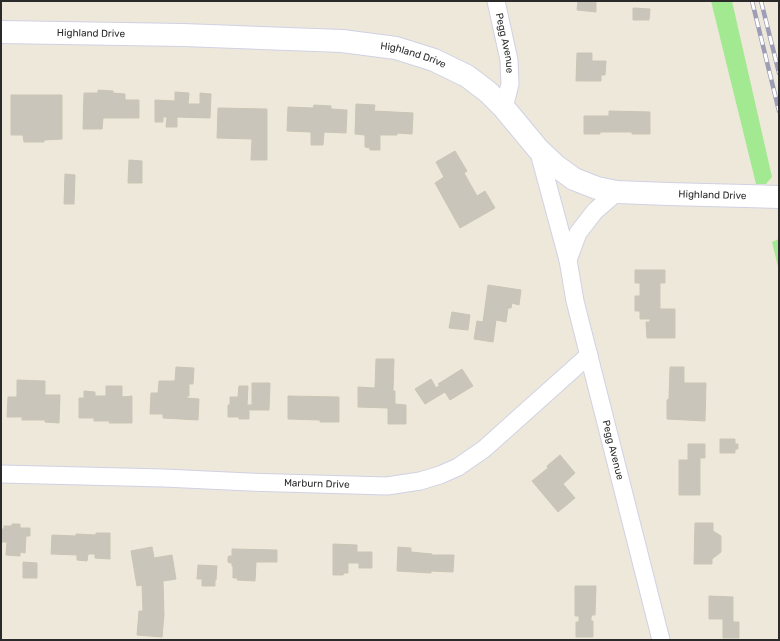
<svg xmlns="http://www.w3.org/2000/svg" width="780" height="641" viewBox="0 0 780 641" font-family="Rubik,sans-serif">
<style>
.green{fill:#a3e992}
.building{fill:#c9c5ba;stroke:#c9c5b4}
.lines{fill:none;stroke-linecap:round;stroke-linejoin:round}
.street-casing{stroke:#d0d1e4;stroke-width:19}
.secondary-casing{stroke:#d0d1e4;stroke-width:24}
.street{stroke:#fff;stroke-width:17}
.secondary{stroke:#fff;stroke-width:22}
.rail-casing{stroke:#9d9db6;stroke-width:4.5}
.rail{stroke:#fff;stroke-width:3;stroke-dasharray:9;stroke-linecap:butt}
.labels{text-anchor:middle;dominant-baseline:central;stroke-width:3;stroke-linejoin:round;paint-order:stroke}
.street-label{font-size:10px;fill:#2a2a2a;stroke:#fff}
</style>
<rect width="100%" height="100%" fill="#eee8db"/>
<g class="green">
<polygon points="711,1 732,1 772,177 766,184 756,184"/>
<polygon points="779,239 779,271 772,242"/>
</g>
<g class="building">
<polygon points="578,1 596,1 596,12 577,10"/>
<polygon points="633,8 650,9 649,20 633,20"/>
<polygon points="577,53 592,53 592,61 606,61 605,75 601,75 601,81 576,81"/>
<polygon points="98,90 113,91 113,93 125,94 125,100 139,100 139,118 103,118 102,129 83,129 84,93 98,93"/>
<polygon points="175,92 189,93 188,104 200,104 200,93 211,94 210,118 177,117 177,127 166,127 167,117 163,117 163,122 155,122 155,100 175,101"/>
<polygon points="11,95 62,95 62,139 44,140 44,142 24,142 23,135 11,135"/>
<polygon points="356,104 375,105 374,111 413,113 412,134 397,133 397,135 380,135 380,150 370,150 370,148 365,147 365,135 355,134"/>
<polygon points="314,105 331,106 331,109 347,110 346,133 324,132 323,145 311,145 311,132 287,131 288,107 313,108"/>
<polygon points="218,108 267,109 267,160 251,160 252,139 217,138"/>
<polygon points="609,111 650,112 650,134 632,134 632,132 600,132 600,134 584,134 584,116 609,116"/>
<polygon points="455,151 467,171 464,173 477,196 485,191 495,208 460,228 435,183 444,177 436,162"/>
<polygon points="129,160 142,161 142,183 128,183"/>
<polygon points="65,174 75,175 74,204 64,204"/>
<polygon points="635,270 665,270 665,283 660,283 660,309 675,309 675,338 647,338 646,322 650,322 650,319 640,319 640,311 635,311 635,296 640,296 640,283 635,283"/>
<polygon points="488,285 521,290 519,305 512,303 511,308 508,308 506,322 496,320 493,342 474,339 477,321 483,322"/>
<polygon points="452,312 470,315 468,330 449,328"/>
<polygon points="376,359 394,359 393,391 395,391 395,404 406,405 406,424 388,424 388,408 358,407 358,387 375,388"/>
<polygon points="176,367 194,368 193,384 189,384 189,396 187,396 187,398 199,399 198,420 163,418 163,414 150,414 151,393 158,393 159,381 175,381"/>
<polygon points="670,367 684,367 684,383 706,383 705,421 667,419 667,400 669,399"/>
<polygon points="462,369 473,386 450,400 445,392 425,404 415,389 431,379 436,388 440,385 438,384"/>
<polygon points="17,380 45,381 45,395 60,395 59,423 45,422 45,420 22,420 22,417 7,417 8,397 17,397"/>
<polygon points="252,383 270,383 269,410 250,410 249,409 249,419 239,419 239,417 228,417 228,405 230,405 230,397 238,397 239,386 248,386 247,405 252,405"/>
<polygon points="106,386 122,386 122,397 132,396 132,423 109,423 110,421 94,421 94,418 79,418 79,398 84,398 84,391 95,392 95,396 106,396"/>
<polygon points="288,396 339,397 339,422 320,422 320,420 288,419"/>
<polygon points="720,439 735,439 735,444 738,444 738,449 735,449 735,453 720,453"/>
<polygon points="688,444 705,444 705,458 700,458 700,495 679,495 679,460 688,460"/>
<polygon points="560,455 575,473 563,484 575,498 558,512 532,481 548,468 547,466"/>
<polygon points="695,523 713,523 713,531 721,536 721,552 712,559 712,564 694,564"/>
<polygon points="12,524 20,524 20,528 30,528 30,536 26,536 25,553 20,552 20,556 6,555 7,542 1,542 1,529 4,529 4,526 12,526"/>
<polygon points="96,533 110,533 110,559 95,558 95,554 88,554 87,561 77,560 77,555 51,554 52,535 76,536 76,534 96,535"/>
<polygon points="333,544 357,545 357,552 372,552 372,568 359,568 359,563 348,563 348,573 344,573 343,575 333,575"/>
<polygon points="152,547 154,558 172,555 176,579 163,581 164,615 162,637 137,635 139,611 143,611 142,585 137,586 131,551"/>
<polygon points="398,547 411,548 411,552 432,554 432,555 454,555 453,572 431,571 431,573 397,571"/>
<polygon points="232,549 277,550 277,562 256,562 255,581 237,580 238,578 233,578 233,566 232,566 232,563 230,563 228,562 228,557 229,556 232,556"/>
<polygon points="23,562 37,563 37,578 23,578"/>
<polygon points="198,565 217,566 216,580 215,580 215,586 202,586 202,579 197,579"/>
<polygon points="575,586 596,586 595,615 592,615 591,617 591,621 593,621 593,637 576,637 576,622 579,622 579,616 575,616"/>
<polygon points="709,596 733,597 733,622 739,622 739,638 723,638 723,619 709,619"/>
</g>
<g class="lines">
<defs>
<g id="street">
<path id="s1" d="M496 1 509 60 510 84 504 108"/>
<polyline points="538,149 568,260"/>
<path id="s2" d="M617 192 595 211 578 233 568 260 575 301 661 640"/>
<path id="s3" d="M1 474 164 478 249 482 387 486 420 481 440 475 458 467 484 449 589 355"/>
</g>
<g id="secondary">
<path id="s4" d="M1 32 183 35 342 41 396 48 434 60 467 76 488 92 504 108 538 149 556 166 574 179 597 188 617 192 668 194 779 197"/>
</g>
</defs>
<use href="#street" class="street-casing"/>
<use href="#secondary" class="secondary-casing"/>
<use href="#street" class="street"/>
<use href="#secondary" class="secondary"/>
<defs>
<g id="rail">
<polyline points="752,1 779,111"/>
<polyline points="761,1 779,73"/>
</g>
</defs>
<use href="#rail" class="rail-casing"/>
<use href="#rail" class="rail"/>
</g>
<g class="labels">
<g class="street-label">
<text stroke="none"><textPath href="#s4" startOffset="90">Highland Drive</textPath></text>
<text stroke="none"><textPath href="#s1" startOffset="43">Pegg Avenue</textPath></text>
<text stroke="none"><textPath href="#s4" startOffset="414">Highland Drive</textPath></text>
<text stroke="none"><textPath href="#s4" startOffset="762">Highland Drive</textPath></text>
<text stroke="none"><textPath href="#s2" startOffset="281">Pegg Avenue</textPath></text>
<text stroke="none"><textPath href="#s3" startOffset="316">Marburn Drive</textPath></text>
</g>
</g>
<rect width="780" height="641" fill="none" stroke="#2a2a2a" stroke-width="4"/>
</svg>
